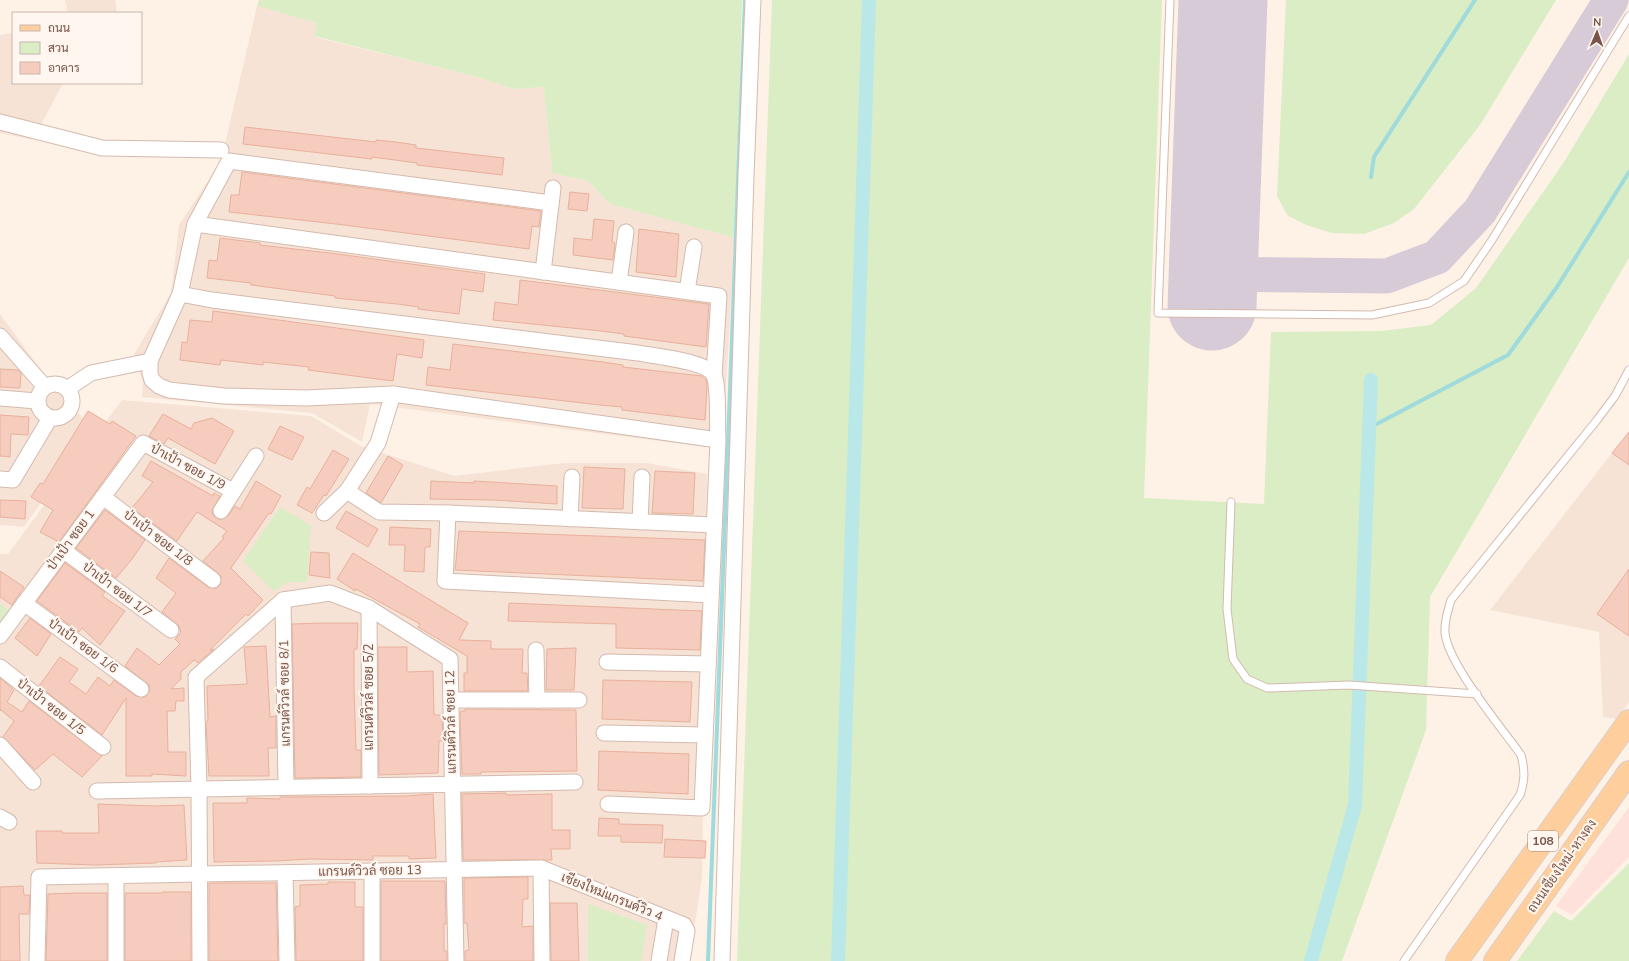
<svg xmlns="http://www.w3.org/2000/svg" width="1629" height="961" viewBox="0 0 1629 961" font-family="'Nunito Sans',Sarabun,sans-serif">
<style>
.residential{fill:#f6e3d5}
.commercial{fill:#fee1db}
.green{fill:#daedc4}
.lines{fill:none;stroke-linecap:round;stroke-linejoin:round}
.stream{stroke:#9fdadc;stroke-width:4}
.canal{stroke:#bae8e9;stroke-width:14}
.taxiway{stroke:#d8cbd8;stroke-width:35}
.runway{stroke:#d8cbd8;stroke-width:89}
.building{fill:#f5ccbd;stroke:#e9b09c}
.service-casing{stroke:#d4baae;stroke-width:9}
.minor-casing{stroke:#d4baae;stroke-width:17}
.primary-casing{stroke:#dacfcc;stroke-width:24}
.service{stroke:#fff;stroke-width:7}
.minor{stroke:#fff;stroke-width:15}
.primary{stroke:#ffce9d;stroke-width:22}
.labels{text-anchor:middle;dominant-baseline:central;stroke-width:4;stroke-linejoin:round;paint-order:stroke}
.shield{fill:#fff7ef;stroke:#a2857b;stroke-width:1}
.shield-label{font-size:12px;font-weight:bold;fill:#7a5449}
.street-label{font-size:13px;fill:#7a5449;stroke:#fff7ef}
</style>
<rect width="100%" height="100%" fill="#fef2e7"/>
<g class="residential">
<polygon points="65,0 115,0 117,13 68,13"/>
<polygon points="257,6 318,23 315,37 474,76 514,89 544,87 552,173 588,181 610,204 735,238 722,449 370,404 362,442 312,413 142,397 143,383 134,354 171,293 179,225 221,161"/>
<polygon points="13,33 13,83 63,83 33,140 0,133 0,35"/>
<polygon points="0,314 38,366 92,429 24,527 0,525"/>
<polygon points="122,400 311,416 361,446 454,476 564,463 647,463 707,474 702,878 689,961 0,961 0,554 8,554"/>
<polygon points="1629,431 1629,702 1617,719 1603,717 1599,632 1490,610"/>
</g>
<polygon class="commercial" points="1629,807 1629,857 1572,915 1556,906"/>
<g class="green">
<polygon points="259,0 742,0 735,238 610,204 588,181 552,173 544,87 514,89 474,76 314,36 317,23 257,6"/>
<polygon points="772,0 1162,0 1144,498 1264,504 1271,332 1381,331 1431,325 1476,288 1564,162 1629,54 1629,258 1430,597 1426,730 1342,961 737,961"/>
<polygon points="1286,0 1556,0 1480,125 1414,209 1394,223 1364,234 1332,233 1306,225 1287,215 1277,196"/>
<polygon points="280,507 311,526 307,582 288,582 274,591 243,561"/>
<polygon points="0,604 9,610 0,622"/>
<polygon points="1629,863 1629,961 1517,961 1554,911 1571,921"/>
<polygon points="588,904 647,925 641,961 588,961"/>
</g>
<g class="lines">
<g class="stream">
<polyline points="1371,177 1374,157 1475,0"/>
<polyline points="1369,428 1508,355 1557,287 1629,172"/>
<polyline points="708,961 745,0"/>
</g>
<g class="canal">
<polyline points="838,961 869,0"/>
<polyline points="1311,961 1355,805 1371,380"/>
</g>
<polyline class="taxiway" points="1213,274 1387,276 1437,257 1480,211 1611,0"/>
<polyline class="runway" points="1212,306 1223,0"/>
</g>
<g class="building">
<polygon points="245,127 376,142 376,140 396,142 416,145 416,148 504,158 502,175 417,165 417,163 395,160 372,157 372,159 243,144"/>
<polygon points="242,172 541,211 539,227 532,226 529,249 336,224 229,212 231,195 239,195"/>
<polygon points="570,192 589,194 587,211 568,209"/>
<polygon points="594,219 614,221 612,242 615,243 613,260 573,255 574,238 592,240"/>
<polygon points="639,229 679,234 676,277 636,272"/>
<polygon points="220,238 260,243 260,245 330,253 485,274 483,292 462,289 459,314 418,309 419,307 397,304 335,298 335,296 251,285 251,283 207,278 209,260 217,261"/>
<polygon points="520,280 709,304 706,347 624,336 624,334 601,331 493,320 495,302 518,305"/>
<polygon points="213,311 424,340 422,358 397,354 393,381 308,370 309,367 263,362 263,365 221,360 220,365 180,360 182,342 187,343 190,320 212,322"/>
<polygon points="453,344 603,362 623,365 623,367 702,376 706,380 707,386 705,420 622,410 622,407 600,405 426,385 428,367 450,370"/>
<polygon points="0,369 18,370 21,373 20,388 0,387"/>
<polygon points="88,411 110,424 112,421 136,436 59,542 40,532 53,510 31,497 40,483 43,484"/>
<polygon points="163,414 191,429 194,423 212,418 234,431 215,464 168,438 164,444 149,436"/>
<polygon points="0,415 29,417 28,435 11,434 10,457 0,456"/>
<polygon points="280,426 304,437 292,460 268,449"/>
<polygon points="1629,432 1629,465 1612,453"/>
<polygon points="333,450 349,459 326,496 324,495 312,513 297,505 307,487 310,489"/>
<polygon points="388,456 403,465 381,503 366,493"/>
<polygon points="151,461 213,496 214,493 220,496 212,511 213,515 220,520 228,516 235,506 240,509 256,481 281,496 271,514 269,513 231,568 263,600 248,616 246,614 210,650 214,649 198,663 194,660 181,672 181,679 171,689 184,688 184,701 176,701 175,711 167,711 168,752 186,752 186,776 152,774 152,776 126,776 126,698 102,735 39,686 60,657 78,669 69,682 86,694 98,677 110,686 114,680 136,696 145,697 150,690 149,685 125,666 137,648 159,665 180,644 175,639 181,633 179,626 162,612 176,593 156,578 169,558 208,587 216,588 220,585 221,576 203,561 224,538 222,537 227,531 197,512 177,541 132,508 153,482 142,476"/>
<polygon points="584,467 625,469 623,509 582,508"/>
<polygon points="655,471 695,473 693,514 652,513"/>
<polygon points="431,481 474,483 474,481 557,486 557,504 494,500 430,499"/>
<polygon points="0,500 26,501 25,519 0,517"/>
<polygon points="105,510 145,540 132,559 116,578 76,548"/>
<polygon points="346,511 378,529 368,547 336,528"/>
<polygon points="390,527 431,529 430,547 425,547 424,572 404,571 405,545 389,545"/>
<polygon points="459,531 705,540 703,581 455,570"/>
<polygon points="311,552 329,553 330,578 309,575"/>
<polygon points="353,553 468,623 459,640 491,641 491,649 523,649 522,673 527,673 528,691 464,691 464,673 467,673 467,656 418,627 420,624 356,589 355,591 337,579"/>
<polygon points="65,563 105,592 102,596 125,611 100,645 82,628 79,632 37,601"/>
<polygon points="1629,569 1629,636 1597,614"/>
<polygon points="0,571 24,587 12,605 0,597"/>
<polygon points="509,603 702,611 700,650 616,648 616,624 508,621"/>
<polygon points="30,618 51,634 37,656 15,638"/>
<polygon points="323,623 358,623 357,649 354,649 354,689 356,750 361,750 361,777 295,778 292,624"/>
<polygon points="266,646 270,717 276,716 276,748 268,748 269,776 209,776 206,723 208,720 207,686 247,684 244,647"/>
<polygon points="378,647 407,647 407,672 433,671 434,715 442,715 443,741 439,741 438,773 379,775"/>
<polygon points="576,648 574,690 546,690 547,649"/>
<polygon points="0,678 14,690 7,702 22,712 29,701 102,756 82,777 53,754 35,770 3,737 14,721 1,710 0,711"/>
<polygon points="603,680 692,682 690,722 602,719"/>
<polygon points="465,709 576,710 577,771 481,772 481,774 462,774 460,714 461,711 465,711"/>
<polygon points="599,751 689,754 688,794 598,790"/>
<polygon points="506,793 506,795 552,794 552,830 570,830 570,849 551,849 552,860 463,860 462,794"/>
<polygon points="433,794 436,858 409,859 409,856 373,856 373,860 310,859 276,861 214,862 213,803 247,803 247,798 280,799 280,797 406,796"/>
<polygon points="98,804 154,806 184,805 187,860 156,862 156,863 95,865 37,863 36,831 62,831 62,833 99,833"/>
<polygon points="599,818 619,819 619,824 663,825 662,843 621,842 621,836 598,836"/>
<polygon points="665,839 706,841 705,858 664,857"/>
<polygon points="528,877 528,899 523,899 522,927 533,926 533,961 465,961 465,951 469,950 467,923 464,923 464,878"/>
<polygon points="381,881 445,881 446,924 444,924 444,951 447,951 447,961 381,961"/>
<polygon points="328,882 355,882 355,907 363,907 363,961 296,961 295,907 300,906 300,885 328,884"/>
<polygon points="209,883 276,883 278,961 209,961"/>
<polygon points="23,886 24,895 30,895 29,914 19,914 20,961 0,961 0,887"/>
<polygon points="162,892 191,892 191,961 125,961 125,893 162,893"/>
<polygon points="75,893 107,893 107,961 46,961 48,894"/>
<polygon points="550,903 577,903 579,961 551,961"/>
</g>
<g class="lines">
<defs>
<g id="service">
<polyline points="1170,0 1158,313 1372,315 1429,303 1464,281 1492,240 1629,16"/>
<polyline points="1231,502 1227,609 1233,659 1247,679 1267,688 1349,685 1477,694"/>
<path d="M1404 961 1520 795C1525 780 1525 770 1521 755 1501 727 1448 664 1445 633 1444 621 1448 611 1451 600L1597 420 1615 396 1629 370"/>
</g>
<g id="minor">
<polyline points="0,122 102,148 221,150"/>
<polyline points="195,224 229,161 551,203"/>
<polyline points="543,272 553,188"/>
<polyline points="619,282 626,232"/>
<polyline points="687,291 694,247"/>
<polyline points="180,294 195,224 719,296 714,375"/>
<polyline points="0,336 45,387"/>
<circle cx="55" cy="401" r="17"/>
<polyline points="67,389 91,373 150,361"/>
<polyline points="0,398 37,401"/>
<polyline points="0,479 13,480 50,418"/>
<polyline points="347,491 379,512 448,513 714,525"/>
<polyline points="103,497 213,580"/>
<polyline points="221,511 256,456"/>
<polyline points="324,513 347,491 378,443 393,394"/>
<polyline points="448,513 445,581 711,595"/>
<polyline points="570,519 572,477"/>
<polyline points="640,522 642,477"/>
<polyline points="63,550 171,630"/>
<polyline points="283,600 286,787"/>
<polyline points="24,603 141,689"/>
<polyline points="369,608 370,786"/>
<polyline points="0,636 143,443 233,491"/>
<polyline points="536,650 537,700"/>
<polyline points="607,662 708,664"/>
<polyline points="0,667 103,747"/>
<polyline points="451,700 579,700"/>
<polyline points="604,733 705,735"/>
<polyline points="0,745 33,782"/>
<polyline points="97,791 575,782"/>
<path d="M608 804 702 808 718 440C717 425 719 387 714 375 707 361 653 356 638 353L212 300 180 294 150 361V373L152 380 159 386 169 390 224 396 306 398 393 394 718 440"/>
<polyline points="0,817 9,822"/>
<polyline points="541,868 542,961"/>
<polyline points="372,871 372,961"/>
<polyline points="285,873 287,961"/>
<polyline points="116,876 116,961"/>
<polyline points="37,961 39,877 541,868 684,925 687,931 682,961"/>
<polyline points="200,961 199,789 196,677 283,600 330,593 369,608 450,659 456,961"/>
<polyline points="659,961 666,919"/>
<polyline points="722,961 746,176 753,0"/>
</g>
<g id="primary">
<polyline points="1457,961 1629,721"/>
<polyline points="1495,961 1629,772"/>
</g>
</defs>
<use href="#service" class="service-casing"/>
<use href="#minor" class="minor-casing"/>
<use href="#primary" class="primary-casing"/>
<use href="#service" class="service"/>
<use href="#minor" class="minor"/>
<use href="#primary" class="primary"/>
</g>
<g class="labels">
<rect class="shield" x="1528" y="831" width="30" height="20" rx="3"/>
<g class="shield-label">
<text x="1543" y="841">108</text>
</g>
<g class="street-label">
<text transform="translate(188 467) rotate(28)">ป่าเป้า ซอย 1/9</text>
<text transform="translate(158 538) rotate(37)">ป่าเป้า ซอย 1/8</text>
<text transform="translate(71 540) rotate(-54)">ป่าเป้า ซอย 1</text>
<text transform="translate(117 590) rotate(37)">ป่าเป้า ซอย 1/7</text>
<text transform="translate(83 646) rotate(36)">ป่าเป้า ซอย 1/6</text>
<text transform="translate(285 693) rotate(-91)">แกรนด์วิวล์ ซอย 8/1</text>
<text transform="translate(369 697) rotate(-90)">แกรนด์วิวล์ ซอย 5/2</text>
<text transform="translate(51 707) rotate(38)">ป่าเป้า ซอย 1/5</text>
<text transform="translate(451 722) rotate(-91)">แกรนด์วิวล์ ซอย 12</text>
<text transform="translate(1562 866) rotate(-55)">ถนนเชียงใหม่-หางดง</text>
<text transform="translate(370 871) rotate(-1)">แกรนด์วิวล์ ซอย 13</text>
<text transform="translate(612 897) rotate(22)">เชียงใหม่แกรนด์วิว 4</text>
</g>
</g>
<rect x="12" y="12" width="130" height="72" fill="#fff7ef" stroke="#cab6ad"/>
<rect x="20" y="25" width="20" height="6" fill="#ffce9d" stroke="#cab6ad"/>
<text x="48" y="32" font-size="12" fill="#7a5449">ถนน</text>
<rect x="20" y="42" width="20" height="12" fill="#daedc4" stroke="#cab6ad"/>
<text x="48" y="52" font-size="12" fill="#7a5449">สวน</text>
<rect x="20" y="62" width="20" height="12" fill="#f5ccbd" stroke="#cab6ad"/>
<text x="48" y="72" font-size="12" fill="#7a5449">อาคาร</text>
<g transform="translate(1597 32) rotate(2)" stroke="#fff7ef" stroke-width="3" paint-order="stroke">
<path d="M0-3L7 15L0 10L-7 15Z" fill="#7a5449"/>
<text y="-6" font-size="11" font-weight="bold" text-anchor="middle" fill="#7a5449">N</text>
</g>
</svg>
